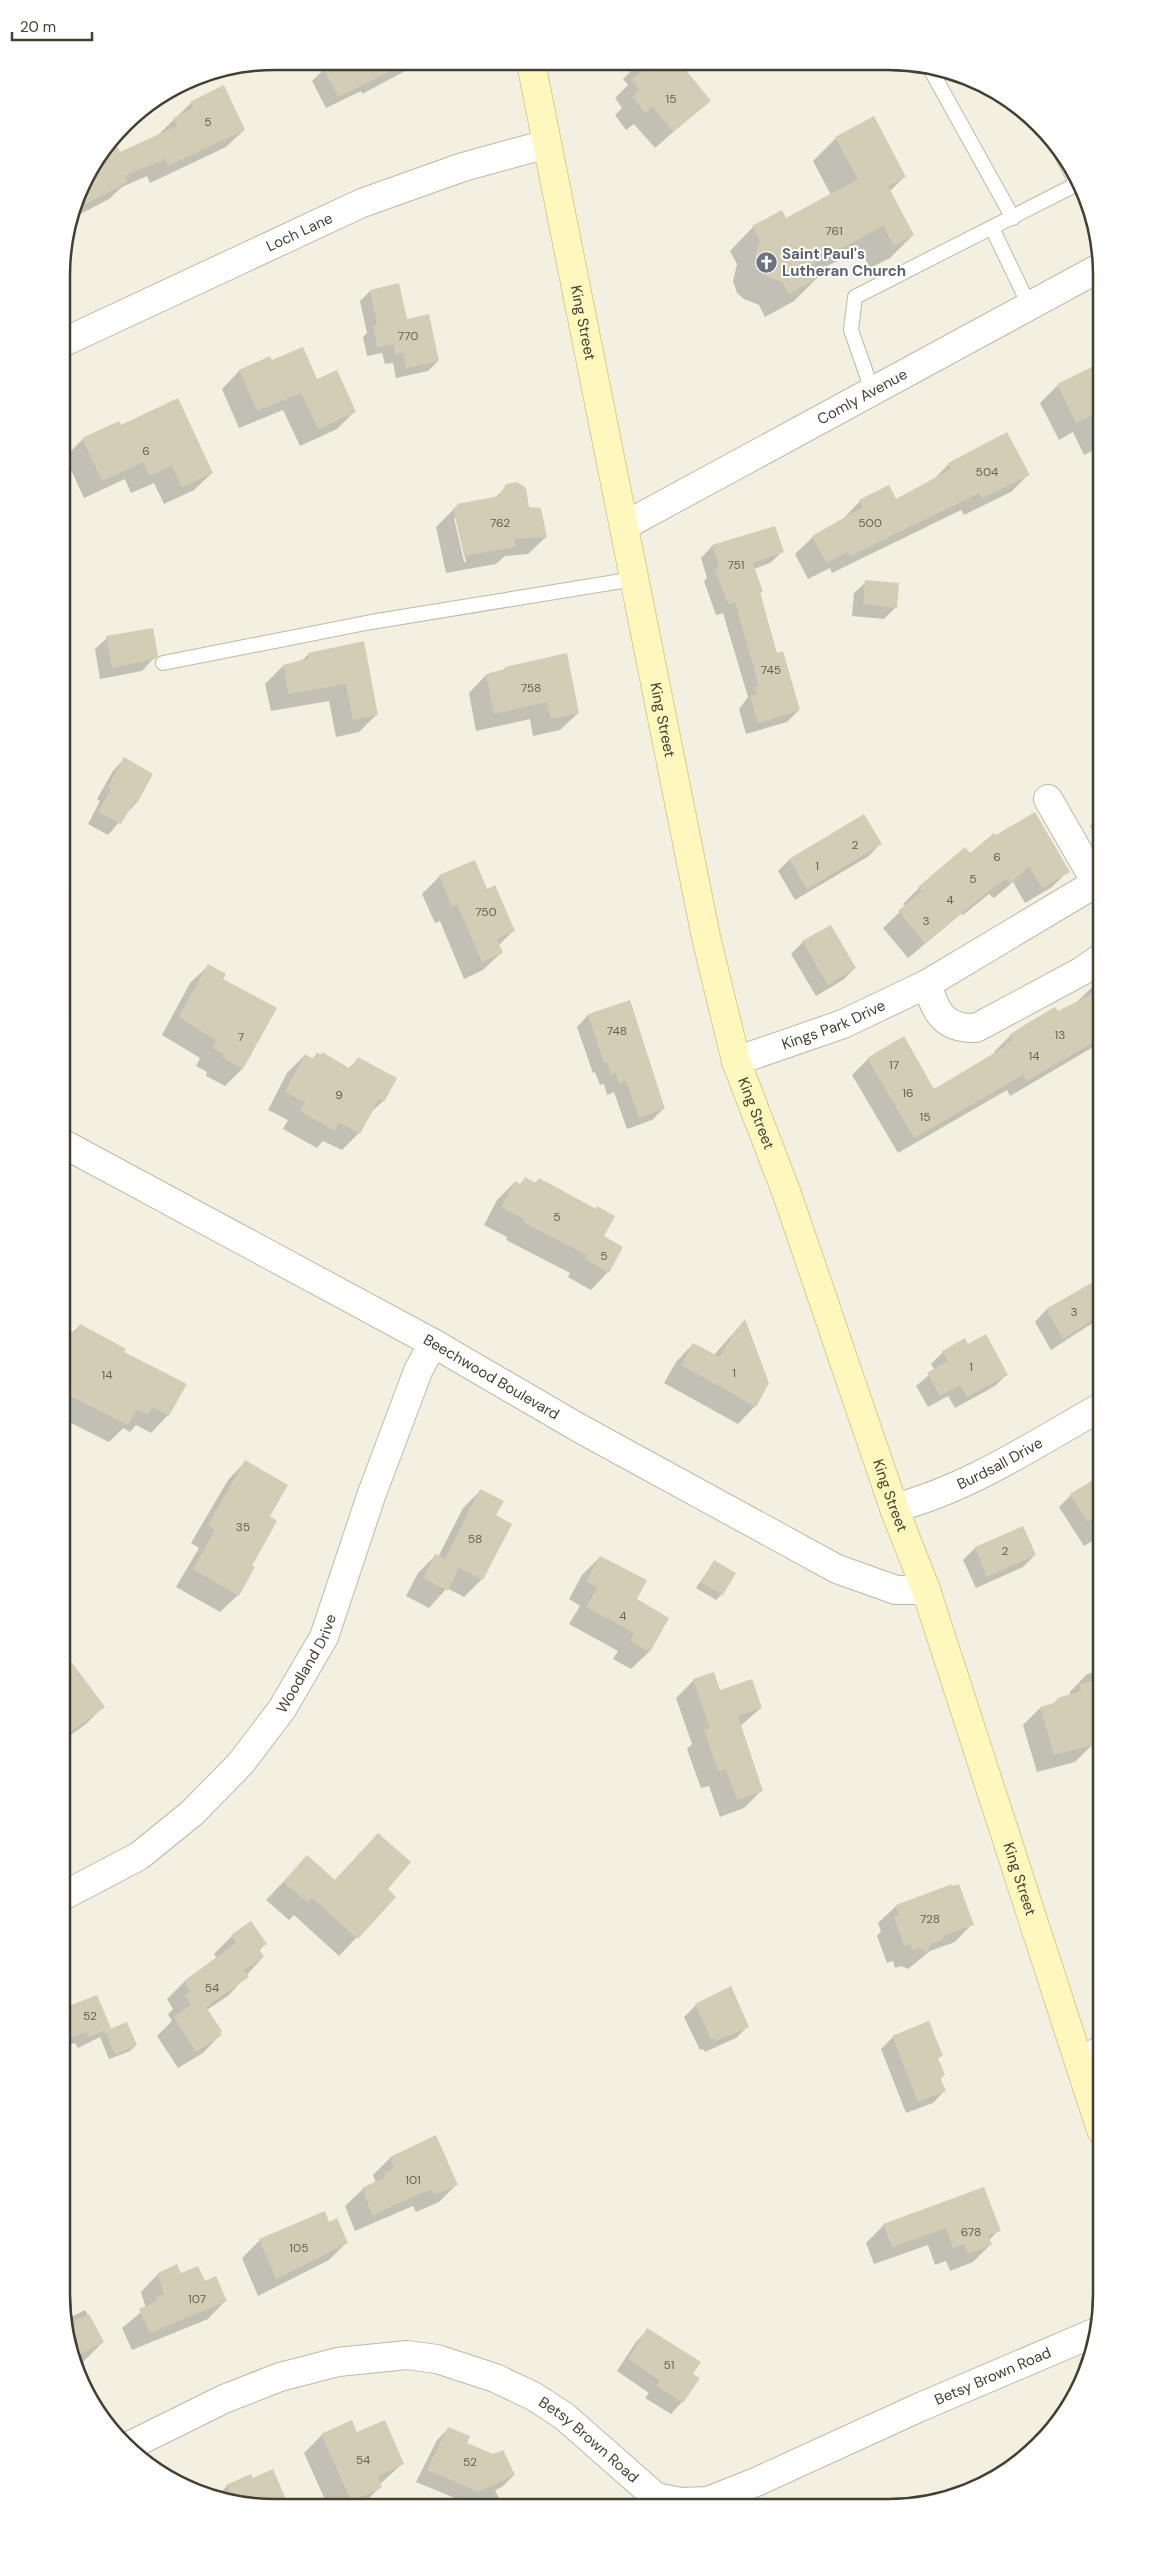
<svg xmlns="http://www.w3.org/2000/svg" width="1163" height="2569" viewBox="0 0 1163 2569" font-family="'DM Sans',sans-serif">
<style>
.shadow{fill:#0003;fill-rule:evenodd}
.building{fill:#d4cdb5}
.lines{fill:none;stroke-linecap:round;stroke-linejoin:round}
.lane-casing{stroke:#beb9a3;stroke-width:16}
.street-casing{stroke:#beb9a3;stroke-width:30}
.secondary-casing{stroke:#d7ce8b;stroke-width:30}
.lane{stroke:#fff;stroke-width:14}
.street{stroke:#fff;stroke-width:28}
.secondary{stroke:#fff8be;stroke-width:28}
.labels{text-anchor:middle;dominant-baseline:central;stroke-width:4;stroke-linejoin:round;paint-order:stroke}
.number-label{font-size:12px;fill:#686252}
.street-label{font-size:15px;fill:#443f31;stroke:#fff}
.worship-label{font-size:15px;font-weight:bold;fill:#5b616d;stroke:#fff;text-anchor:start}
.rim{fill:none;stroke:#443f31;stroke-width:2.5}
</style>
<rect width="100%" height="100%" fill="#f3f0e1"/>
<g class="shadow">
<polygon points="339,62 417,62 409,69 362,94 361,91 326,108 312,81 324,69"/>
<polygon points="639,63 679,64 709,101 655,148 634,124 626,130 615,115 622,108 615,98 628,85 623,79"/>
<polygon points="191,103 244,130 226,147 150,183 147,176 122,187 109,199 73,218 83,180 119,154 156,137"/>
<polygon points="836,138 905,176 889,192 913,235 890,258 870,268 860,249 814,273 817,278 794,301 765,317 759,305 744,299 737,293 733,281 737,264 730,251 753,227 786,220 831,195 813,161"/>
<polygon points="370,291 406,320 438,361 428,371 396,378 393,363 385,364 382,353 367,356 363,337 367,333 360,301"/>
<polygon points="269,357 271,361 317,380 355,411 337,429 300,446 283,410 239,428 222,389 239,371"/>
<polygon points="1102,363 1102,446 1084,455 1073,432 1059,440 1040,403 1058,385"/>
<polygon points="121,426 212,473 194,490 164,504 154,483 131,493 125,479 84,498 65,457 83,439"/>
<polygon points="949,464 1029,474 1011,492 964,515 961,510 832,573 830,568 808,579 795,554 813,537 843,519 860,501 895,500 933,480"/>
<path d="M507 486 528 509 546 537 528 554 505 556 496 564 446 573 436 527 457 506 494 499ZM454 518H456L466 562H464Z"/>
<polygon points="712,546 782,552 770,563 754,569 776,655 799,710 787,722 746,734 739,709 748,697 723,613 716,615 704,581 707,578 701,558"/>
<polygon points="866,582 896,607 884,619 852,616 854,593"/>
<polygon points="107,638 154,658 142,671 100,679 95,649"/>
<polygon points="363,642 377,714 359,732 336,737 329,701 271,711 265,684 283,666 301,661 309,654"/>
<polygon points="505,668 578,713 560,730 533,736 530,719 476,731 469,693 486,675 502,671"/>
<polygon points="124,759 152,774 136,803 108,835 88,824 100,801 97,799 113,771"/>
<polygon points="1102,814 1102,845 1090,826"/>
<polygon points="880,844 869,856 795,900 778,871 789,860"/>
<polygon points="970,855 1068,871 1052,887 1025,903 1013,882 994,898 989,894 963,915 961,914 908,958 883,928 905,907 903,904 919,888"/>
<polygon points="440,876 487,891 514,930 498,946 501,953 483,970 464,979 440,921 435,923 422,894"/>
<polygon points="803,942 855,968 843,980 816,996 791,954"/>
<polygon points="208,966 221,979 275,1009 242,1069 225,1086 206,1076 207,1072 196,1066 200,1058 162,1035 190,983"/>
<polygon points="1102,981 1102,1046 1100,1043 1010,1096 1007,1090 898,1153 852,1075 868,1059 934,1091 996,1054 994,1052 1010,1036 1075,1004 1092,987"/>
<polygon points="630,1001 664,1108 652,1120 627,1129 614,1092 607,1095 604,1084 600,1085 595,1072 593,1073 577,1027 588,1015"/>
<polygon points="317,1054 348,1069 358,1059 383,1101 369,1114 359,1133 342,1150 323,1141 317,1148 283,1129 288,1120 268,1110 287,1073 305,1055 312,1059"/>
<polygon points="525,1179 534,1184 539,1179 595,1210 597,1208 608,1272 591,1290 568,1277 570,1273 506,1240 507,1237 484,1225 497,1200 515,1182 519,1185"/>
<polygon points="1091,1284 1102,1302 1102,1315 1094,1322 1051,1350 1035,1322 1046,1310"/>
<polygon points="744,1321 755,1406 738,1424 664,1383 676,1362 693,1344 714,1355"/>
<polygon points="80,1325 122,1352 168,1415 151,1433 136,1425 130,1432 123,1428 109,1442 61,1418 62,1327 72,1333"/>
<polygon points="967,1346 1006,1375 995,1386 955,1408 948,1396 928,1407 916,1386 935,1370 931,1364 943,1352"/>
<polygon points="245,1462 268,1517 238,1595 220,1612 176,1587 199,1548 191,1543 228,1480"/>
<polygon points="1101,1476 1101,1536 1084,1546 1059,1507 1071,1495"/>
<polygon points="481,1490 494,1516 482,1579 464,1597 447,1588 429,1608 406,1596 418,1573 435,1556 438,1557 463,1508"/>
<polygon points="1023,1527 1035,1555 1023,1567 976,1588 963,1560 975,1548"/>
<polygon points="600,1557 635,1600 668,1619 649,1652 631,1669 613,1659 618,1651 569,1624 580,1606 569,1599 582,1575"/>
<polygon points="714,1562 722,1594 716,1600 696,1588"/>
<polygon points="61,1667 103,1707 86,1724 61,1742"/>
<polygon points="1101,1671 1101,1731 1091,1733 1093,1744 1075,1762 1037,1772 1023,1725 1040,1708 1052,1705 1058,1699 1070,1695 1070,1692 1087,1674"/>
<polygon points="694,1680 761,1708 740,1726 761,1791 744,1808 720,1817 709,1786 701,1788 687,1749 692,1744 676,1698"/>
<polygon points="378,1834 386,1889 395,1897 339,1956 294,1915 289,1920 266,1900 307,1857 334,1881"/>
<polygon points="951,1885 972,1924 955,1942 930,1951 908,1969 901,1966 895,1968 893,1961 887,1963 877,1936 881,1931 878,1923 896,1906"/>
<polygon points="251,1923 265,1944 259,1951 263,1957 229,1995 207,2010 220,2035 203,2053 178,2068 157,2036 172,2021 168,2014 173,2009 167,1999 184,1982 217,1958 214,1954 232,1936"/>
<polygon points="696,2005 748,2026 736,2038 705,2052 703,2049 700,2050 684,2017"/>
<polygon points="61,2011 109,2027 104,2033 126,2024 136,2045 130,2051 109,2059 100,2037 78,2048 75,2043 61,2047"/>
<polygon points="893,2037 941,2056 937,2059 944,2075 940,2079 944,2091 933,2103 906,2113 881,2049"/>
<polygon points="390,2158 456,2185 439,2202 416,2212 413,2206 355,2231 345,2206 363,2189 376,2183 373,2175"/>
<polygon points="324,2213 329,2224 346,2243 329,2260 258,2296 242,2258 260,2240"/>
<polygon points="884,2225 999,2230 989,2240 990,2245 973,2262 950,2271 946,2261 935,2265 928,2245 874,2264 866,2243"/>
<polygon points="158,2274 180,2275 204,2282 225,2301 208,2319 132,2350 122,2328 146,2308 141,2292"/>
<polygon points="85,2310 103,2342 77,2368 69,2350 65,2320"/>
<polygon points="648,2330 692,2374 682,2402 671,2414 645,2398 649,2393 617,2371 636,2342"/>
<polygon points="448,2429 465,2444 514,2475 502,2487 495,2490 500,2501 495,2505 472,2505 416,2482 437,2440"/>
<polygon points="357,2433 402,2464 380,2484 381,2486 363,2504 327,2504 304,2453 322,2435"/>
<polygon points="252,2480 286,2500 282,2504 233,2504 215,2498 227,2486"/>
</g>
<g class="building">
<polygon points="336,62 409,62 338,97 323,68"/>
<polygon points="651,64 681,64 711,101 673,132 653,107 645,113 632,97 640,90 631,80"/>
<polygon points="224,85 245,130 168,166 165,159 125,176 128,182 76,209 83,180 114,140 120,152 177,126 173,118 193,108 190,102"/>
<polygon points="874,116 906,177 888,186 914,235 894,246 883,226 811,265 818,278 789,294 782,282 768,277 758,267 756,253 760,240 752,226 782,210 786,218 858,179 835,137"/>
<polygon points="399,283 407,319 429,314 439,361 406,368 403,353 395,355 393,344 377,347 373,326 377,325 370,290"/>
<polygon points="303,347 317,379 337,370 356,412 318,429 301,393 257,411 239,370 270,356 272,360"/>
<polygon points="1102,362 1102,410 1076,423 1057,384"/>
<polygon points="178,398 213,473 182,487 172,466 149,476 143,462 102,481 82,438 119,421 121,425"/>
<polygon points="1007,432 1030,475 982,498 979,493 850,556 848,552 826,563 812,536 863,507 859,500 889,485 896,499 951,469 948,463"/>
<polygon points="517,482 526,488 529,507 541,508 547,537 514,539 516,547 464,556 453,508 457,507 457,504 499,496 506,484"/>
<polygon points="775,526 784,552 753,563 763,592 760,593 777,653 783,651 800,710 758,723 750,696 757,694 755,687 759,686 735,602 728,604 715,569 719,567 712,545"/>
<polygon points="865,580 899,583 897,608 863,604"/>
<polygon points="153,628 158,656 155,659 112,668 106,636"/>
<polygon points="364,641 378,715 353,720 346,684 288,694 283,665 309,658 308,653"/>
<polygon points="567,653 579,713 551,719 547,702 494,714 486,674 505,669 505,667"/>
<polygon points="124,757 153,774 137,803 134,802 121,824 98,812 111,789 108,787"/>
<polygon points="1035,812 1070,872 1042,888 1029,867 1010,883 1006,879 995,886 925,943 898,911 922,891 918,887 965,847 970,853 994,833 996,835"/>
<polygon points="864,814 882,844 807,889 789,859"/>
<polygon points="475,860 487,889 495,885 515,931 497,939 503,953 482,962 457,904 452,907 439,875"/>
<polygon points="831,925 856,968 828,985 802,941"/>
<polygon points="208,964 226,974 223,979 277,1008 243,1069 222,1058 224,1054 212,1048 216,1040 179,1017"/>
<polygon points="1102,989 1102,1037 1027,1081 1023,1075 914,1138 867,1058 904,1036 934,1089 1006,1046 1005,1044 1013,1040 1009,1035 1026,1024 1055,1007 1058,1011"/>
<polygon points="630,1000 665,1109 639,1118 626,1081 619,1084 616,1073 611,1074 607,1061 604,1063 588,1014"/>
<polygon points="317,1052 321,1055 322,1052 351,1069 358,1057 397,1078 384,1102 379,1099 360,1134 339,1122 335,1131 300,1111 305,1102 285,1092 305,1054 313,1059"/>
<polygon points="525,1177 536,1183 539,1178 596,1209 597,1206 615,1216 604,1236 623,1247 609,1273 585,1259 587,1255 523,1222 524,1219 501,1207 515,1181 521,1184"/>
<polygon points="1091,1283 1102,1300 1102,1314 1063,1339 1046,1309"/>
<polygon points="745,1319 769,1383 756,1407 681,1365 693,1343 720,1357 733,1334"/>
<polygon points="80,1324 126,1349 124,1352 187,1384 169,1416 153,1407 148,1415 137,1409 128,1425 61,1391 70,1372 61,1367 61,1326 75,1333"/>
<polygon points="986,1334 1008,1375 967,1397 960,1385 940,1396 927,1373 948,1361 942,1351 965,1338 968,1344"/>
<polygon points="245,1460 288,1485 270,1516 277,1521 252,1566 255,1567 239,1596 193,1569 215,1530 208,1525"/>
<polygon points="1101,1475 1101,1514 1087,1522 1070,1494"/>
<polygon points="480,1489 504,1501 496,1515 512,1524 483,1580 459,1568 448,1591 423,1578 435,1554 445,1559"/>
<polygon points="1023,1526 1036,1555 987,1577 975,1547"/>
<polygon points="600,1556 647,1580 637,1599 669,1618 650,1652 630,1641 634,1633 586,1607 597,1588 586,1581"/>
<polygon points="714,1560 736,1573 723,1595 701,1582"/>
<polygon points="61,1648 105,1707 61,1739"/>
<polygon points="714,1672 720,1690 752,1679 762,1708 738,1716 763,1791 737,1800 726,1769 718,1771 704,1730 710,1728 693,1679"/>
<polygon points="1101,1679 1101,1743 1054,1755 1040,1707 1058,1702 1057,1698 1081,1691 1079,1684"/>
<polygon points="378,1833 411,1862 388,1889 396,1897 358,1939 312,1898 308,1903 283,1882 307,1855 335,1880"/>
<polygon points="952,1884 952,1886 959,1884 974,1925 945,1935 942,1940 931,1944 927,1952 919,1948 913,1951 910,1944 904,1946 894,1917 899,1915 896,1905"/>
<polygon points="251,1921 267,1944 259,1949 264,1957 244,1970 249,1977 206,2007 222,2031 220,2032 222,2035 196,2052 174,2017 191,2005 184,1995 191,1992 184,1981 236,1943 231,1935"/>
<polygon points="731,1986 749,2027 716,2041 715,2038 711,2039 695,2004"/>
<polygon points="97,1995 111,2028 89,2037 87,2032 61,2040 61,2009"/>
<polygon points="929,2021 943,2056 938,2058 945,2075 940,2077 946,2091 918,2102 892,2036"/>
<polygon points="127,2022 137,2045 115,2055 105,2031"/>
<polygon points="436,2135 458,2185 434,2195 431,2189 372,2215 362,2188 385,2177 384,2173 394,2168 390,2157"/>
<polygon points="984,2187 1001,2231 988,2235 992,2245 968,2254 964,2244 953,2248 946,2228 892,2247 883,2224"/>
<polygon points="325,2211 329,2222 337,2218 348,2243 276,2279 259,2239"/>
<polygon points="177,2264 181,2273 198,2266 205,2281 216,2276 227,2301 150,2333 139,2309 157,2301 156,2297 164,2294 158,2273"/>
<polygon points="89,2314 104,2342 72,2358 69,2350 65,2325"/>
<polygon points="647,2328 701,2362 693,2374 700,2378 683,2403 656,2386 660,2381 628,2359"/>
<polygon points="352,2420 357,2432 385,2420 404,2464 378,2476 382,2487 375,2491 351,2501 321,2434"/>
<polygon points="448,2427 470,2436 467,2443 493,2454 503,2450 515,2475 479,2492 427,2470"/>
<polygon points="273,2469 288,2504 235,2504 226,2485 251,2474 253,2478"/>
</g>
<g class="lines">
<defs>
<g id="lane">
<polyline points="928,65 1013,218"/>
<polyline points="992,228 1029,305"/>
<polyline points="872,390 851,330 855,297 1077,184 1060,151"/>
<polyline points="163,663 371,622 634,579"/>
</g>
<g id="street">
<path id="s1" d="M62 343 362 203 463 167 547 144"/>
<path id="s2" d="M624 526 1101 267"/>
<polyline points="1048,799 1102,893"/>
<path d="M927 984C936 1012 943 1029 976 1028L1082 971 1102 957"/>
<path id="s3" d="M736 1061 843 1024 927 984 1096 883"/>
<path id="s4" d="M62 1143 433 1343 579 1428 837 1569 896 1590H926"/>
<path id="s5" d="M894 1508C968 1489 1035 1444 1101 1407"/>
<path id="s6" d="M61 1897 139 1856 192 1813 241 1763 282 1709 324 1637 371 1496 418 1371 433 1343"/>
<polyline points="1080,2062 1101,2050"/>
<path id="s7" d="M127 2447 224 2399 280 2377 338 2362 407 2355 437 2359 495 2378 533 2396 564 2416 656 2497 680 2502 708 2501 756 2482 918 2408 1096 2332"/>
</g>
<g id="secondary">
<path id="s8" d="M531 63 706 937 736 1061 787 1194 894 1508 926 1590 1101 2130"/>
</g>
</defs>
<use href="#lane" class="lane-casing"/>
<use href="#street" class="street-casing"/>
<use href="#secondary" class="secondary-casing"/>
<use href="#lane" class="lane"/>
<use href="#street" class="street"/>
<use href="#secondary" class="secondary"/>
</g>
<defs>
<symbol id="church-disc" viewBox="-11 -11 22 22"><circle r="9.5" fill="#6b7280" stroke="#fff"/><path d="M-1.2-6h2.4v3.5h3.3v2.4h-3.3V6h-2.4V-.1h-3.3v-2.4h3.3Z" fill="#fff"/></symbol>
</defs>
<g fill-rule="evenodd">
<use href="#church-disc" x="754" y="250" width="25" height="25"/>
</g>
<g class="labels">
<g class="number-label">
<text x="671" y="99">15</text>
<text x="208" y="122">5</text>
<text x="834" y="231">761</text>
<text x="408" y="336">770</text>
<text x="146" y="451">6</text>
<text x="987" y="472">504</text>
<text x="500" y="523">762</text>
<text x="870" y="523">500</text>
<text x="736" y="565">751</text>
<text x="771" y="670">745</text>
<text x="531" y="688">758</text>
<text x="855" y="845">2</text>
<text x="997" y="857">6</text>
<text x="817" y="866">1</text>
<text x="973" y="879">5</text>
<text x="950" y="900">4</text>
<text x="486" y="912">750</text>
<text x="926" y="921">3</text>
<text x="617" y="1031">748</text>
<text x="1060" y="1035">13</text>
<text x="241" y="1037">7</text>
<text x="1034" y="1056">14</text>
<text x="894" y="1065">17</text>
<text x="908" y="1093">16</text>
<text x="339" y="1095">9</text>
<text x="925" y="1117">15</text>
<text x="557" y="1217">5</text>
<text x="604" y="1256">5</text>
<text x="1074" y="1312">3</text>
<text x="971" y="1367">1</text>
<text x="734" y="1373">1</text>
<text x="107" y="1375">14</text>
<text x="243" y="1527">35</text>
<text x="475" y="1539">58</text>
<text x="1005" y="1551">2</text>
<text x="623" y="1616">4</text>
<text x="930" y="1919">728</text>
<text x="212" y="1988">54</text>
<text x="90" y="2016">52</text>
<text x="413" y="2180">101</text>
<text x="971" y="2232">678</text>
<text x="299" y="2248">105</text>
<text x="197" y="2299">107</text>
<text x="669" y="2365">51</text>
<text x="363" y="2460">54</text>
<text x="470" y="2462">52</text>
</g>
<g class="street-label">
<text stroke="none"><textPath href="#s1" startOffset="262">Loch Lane</textPath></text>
<text stroke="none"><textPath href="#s8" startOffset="265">King Street</textPath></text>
<text stroke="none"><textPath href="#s2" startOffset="271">Comly Avenue</textPath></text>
<text stroke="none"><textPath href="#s8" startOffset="670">King Street</textPath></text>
<text stroke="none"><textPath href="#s3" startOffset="104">Kings Park Drive</textPath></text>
<text stroke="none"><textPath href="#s8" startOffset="1075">King Street</textPath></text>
<text stroke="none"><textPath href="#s4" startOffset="489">Beechwood Boulevard</textPath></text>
<text stroke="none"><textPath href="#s5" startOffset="115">Burdsall Drive</textPath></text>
<text stroke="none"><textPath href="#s8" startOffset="1480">King Street</textPath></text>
<text stroke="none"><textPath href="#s6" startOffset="346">Woodland Drive</textPath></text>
<text stroke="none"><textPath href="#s8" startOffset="1885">King Street</textPath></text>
<text stroke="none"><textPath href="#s7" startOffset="954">Betsy Brown Road</textPath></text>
<text stroke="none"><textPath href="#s7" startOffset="502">Betsy Brown Road</textPath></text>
</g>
<g class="worship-label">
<text x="782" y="254">Saint Paul's<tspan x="782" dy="17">Lutheran Church</tspan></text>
</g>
</g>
<path d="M0 0H1163V2569H0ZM275 70H888A205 205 0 0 1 1093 275V2294A205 205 0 0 1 888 2499H275A205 205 0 0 1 70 2294V275A205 205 0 0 1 275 70Z" fill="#fff" fill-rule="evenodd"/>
<path class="rim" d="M275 70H888A205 205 0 0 1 1093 275V2294A205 205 0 0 1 888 2499H275A205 205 0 0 1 70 2294V275A205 205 0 0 1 275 70Z"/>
<path d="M12 32v8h80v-8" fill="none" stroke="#443f31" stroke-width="2.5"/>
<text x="20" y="32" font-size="15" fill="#443f31" stroke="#ffffff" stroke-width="4" paint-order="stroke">20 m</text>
</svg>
